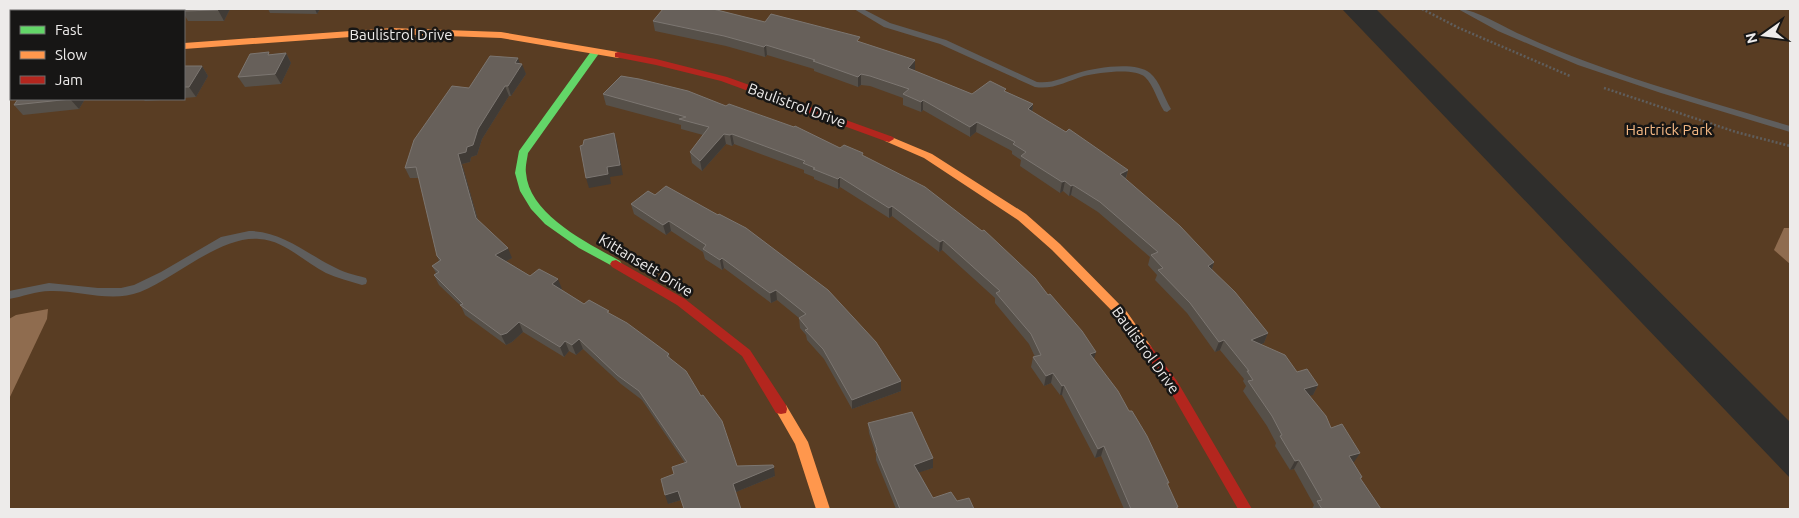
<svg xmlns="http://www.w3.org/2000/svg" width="1799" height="518" viewBox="0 0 1799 518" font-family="Ubuntu,sans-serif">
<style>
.green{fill:#593d23;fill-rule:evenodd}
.water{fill:#8f6c4f}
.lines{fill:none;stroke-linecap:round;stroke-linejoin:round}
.path{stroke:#5f5e5d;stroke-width:2.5;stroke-dasharray:2 2;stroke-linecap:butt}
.lane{fill:#5f5e5d;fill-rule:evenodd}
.street{fill:#5f5e5d;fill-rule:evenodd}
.fast{fill:#63d668;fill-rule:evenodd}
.slow{fill:#ff974d;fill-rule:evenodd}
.jam{fill:#b3261e;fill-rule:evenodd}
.wall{fill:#565049}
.shaded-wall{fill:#403b36}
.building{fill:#67605a;stroke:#7c7671}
.labels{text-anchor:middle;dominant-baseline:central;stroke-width:5;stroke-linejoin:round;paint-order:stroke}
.street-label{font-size:15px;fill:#edebea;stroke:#171615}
.park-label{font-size:15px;fill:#f4b884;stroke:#171615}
</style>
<rect width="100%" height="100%" fill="#2f2e2c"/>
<g class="green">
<path d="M9 9H1342L1790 478V509H9ZM11 11H184V99H11Z"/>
<polygon points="1376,9 1790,9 1790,422"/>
</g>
<g class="water">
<polygon points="1784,228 1790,228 1790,264 1774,250"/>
<polygon points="48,309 47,319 9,399 9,319 16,315"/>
</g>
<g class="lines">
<g class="path">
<polyline points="1422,9 1459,28 1570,76"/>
<polyline points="1604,88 1736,132 1790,146"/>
</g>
<g class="lane">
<path d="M854 9H863L890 23 946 40 1037 82C1052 84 1064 77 1078 73 1095 68 1135 61 1150 73 1160 81 1164 98 1171 109L1167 112 1164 111C1157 100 1154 86 1145 77 1134 67 1098 73 1084 76 1067 81 1053 90 1035 87L940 44 884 27Z"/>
<path d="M1458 9C1474 8 1507 29 1524 36 1610 75 1701 99 1790 126V132L1661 93 1578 65 1498 31Z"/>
<path d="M249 231C281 231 304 252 332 266 342 272 355 275 366 278L367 281 366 284 362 285C350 281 337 278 326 273 304 262 284 240 259 239 220 236 177 277 140 292 111 303 79 290 50 291 36 291 22 297 9 299V291L49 283 98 288H121L134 285 161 272 221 237Z"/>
</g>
<rect class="street" x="9" y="57" width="2" height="10"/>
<path class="fast" d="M595 49 600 52 528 153C527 160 525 167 526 173 529 215 588 243 620 261L622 264 620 267 616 268 579 248 545 224 531 209 520 191 515 173 519 151 592 50Z"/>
<g class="slow">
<polygon points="392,28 501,32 618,52 623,55 618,58 501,38 392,34 184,49 184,43"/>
<polygon points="889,136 932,154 1026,214 1060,244 1127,312 1150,345 1152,348 1150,351 1146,353 1142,351 1119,318 1052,250 1018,220 924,158 885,141 884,139 885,137"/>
<polygon points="781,404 786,405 808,442 830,509 816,509 795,444 775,409 776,405"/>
</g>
<g class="jam">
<polygon points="618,52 656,59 727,77 893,137 894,139 889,142 885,141 721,81 656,65 615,57 615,53"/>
<polygon points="616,260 685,299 750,350 786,405 787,409 786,413 781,414 776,413 742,356 677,305 612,267 610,264 612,261"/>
<polygon points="1146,343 1150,345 1177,381 1252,509 1238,509 1169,389 1142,351 1140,348 1142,345"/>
</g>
</g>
<g class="wall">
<polygon points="230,9 224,21 188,21 184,14 184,11 181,11"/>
<polygon points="268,9 320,9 317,14 270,13"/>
<polygon points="361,9 377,9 362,10"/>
<polygon points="653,21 765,22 860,42 915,71 972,94 1005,91 1033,104 1032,112 1128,170 1126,179 1214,262 1212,269 1268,333 1264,343 1261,344 1297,372 1318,385 1313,395 1309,395 1331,428 1360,453 1353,462 1362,477 1361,479 1381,509 1312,509 1314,505 1294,469 1290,470 1275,446 1276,443 1267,426 1243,391 1246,386 1243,381 1244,379 1220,350 1215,352 1187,313 1155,280 1157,275 1148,265 1150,257 1098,212 1071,195 1069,196 1063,191 1060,193 1020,166 1021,160 1012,154 1012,151 976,132 970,137 923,110 921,112 903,105 903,98 870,86 861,85 858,87 814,71 814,69 767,55 765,57 726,46 655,31"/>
<polygon points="286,53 291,63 281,84 245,87 238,77 270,54"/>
<polygon points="520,63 526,74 511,96 509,96 482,139 477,155 471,157 470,162 462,164 478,220 512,258 506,261 530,276 562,289 561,289 584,304 610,314 669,354 670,358 737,466 775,476 736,492 681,500 668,504 674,474 685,463 642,400 621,384 583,349 576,355 569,351 564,357 523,332 512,342 506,345 465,315 461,306 439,285 434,275 436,273 432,266 439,261 437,256 419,178 410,178 405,168 469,88"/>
<polygon points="184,66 202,66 208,76 196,97 184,98"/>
<polygon points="603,94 726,106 840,148 863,156 1094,358 1168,486 1177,509 1124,509 1101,456 1095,458 1062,395 1060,395 1051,383 1044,386 1031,367 1033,357 1035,357 1029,344 995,303 995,298 942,250 939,252 892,216 889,218 840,187 838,189 814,179 814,177 804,173 804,170 734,144 732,146 726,144 702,171 692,163 690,152 703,135 681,129 681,125 606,105"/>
<polygon points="18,99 85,99 79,109 23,115 14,105"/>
<polygon points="143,99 175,99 145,101"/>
<polygon points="648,191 901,381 901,391 852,409 824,359 807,340 806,335 800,328 799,318 777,300 771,303 724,268 722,270 705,259 703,252 671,231 666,235 634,214 631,204"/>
<polygon points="868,423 933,468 919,472 933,498 957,501 974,509 896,509 876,460 876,454 869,433"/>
</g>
<g class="shaded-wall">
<polygon points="51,9 58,9 60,11 49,11"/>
<polygon points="138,9 151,9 150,11 137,11"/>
<polygon points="218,9 230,9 224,21 218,10"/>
<polygon points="315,9 320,9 317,14"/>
<polygon points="766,45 767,55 765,57 764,47"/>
<polygon points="286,53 291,63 281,84 275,74"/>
<polygon points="518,58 521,66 522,64 526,74 511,96 508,86 515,63"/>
<polygon points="915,60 915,70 908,68"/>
<polygon points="202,66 208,76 196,97 189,87"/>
<polygon points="861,74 861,85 858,87 858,77"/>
<polygon points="505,86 509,96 482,139 477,155 471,157 470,162 462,164 480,228 476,218 458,154 478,129"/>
<polygon points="70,99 85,99 79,109"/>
<polygon points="923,100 923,110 921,112 921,102"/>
<polygon points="1033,104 1032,114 1028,109"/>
<polygon points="977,122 976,132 970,137 970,127"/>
<polygon points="614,133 617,143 623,175 610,177 611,184 589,188 586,178 607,167"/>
<polygon points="724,134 726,144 702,171 700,161"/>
<polygon points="732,134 734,144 732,146 730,135"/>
<polygon points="1128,170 1125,180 1120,174"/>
<polygon points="840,177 840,187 838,189 838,179"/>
<polygon points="1065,181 1063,191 1060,193 1062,182"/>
<polygon points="1073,185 1071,195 1069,196 1071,186"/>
<polygon points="892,206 892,216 889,218 889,208"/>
<polygon points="669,221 671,231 666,235 663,225"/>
<polygon points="943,240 942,250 939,252 940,242"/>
<polygon points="508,248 512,258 499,265 495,255"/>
<polygon points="722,258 724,268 722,270 720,260"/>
<polygon points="1214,262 1211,272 1208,266"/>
<polygon points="558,279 562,289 556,293 552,284"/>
<polygon points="776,290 777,300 771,303 770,293"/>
<polygon points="519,322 523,332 512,342 506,345 501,335"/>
<polygon points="1268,333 1264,343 1246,350 1251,340"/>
<polygon points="579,339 583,349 576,355 572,345"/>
<polygon points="1224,340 1220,350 1215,352 1219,342"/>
<polygon points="565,341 569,351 564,357 560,347"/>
<polygon points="1096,352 1093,362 1090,354"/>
<polygon points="1053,373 1051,383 1044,386 1046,376"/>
<polygon points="901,381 901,391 852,409 852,400"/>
<polygon points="1064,385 1062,395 1060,395 1062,386"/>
<polygon points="1318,385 1313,395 1299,398 1304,389"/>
<polygon points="1104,446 1101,456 1095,458 1098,449"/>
<polygon points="1360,453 1354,462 1343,465 1349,456"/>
<polygon points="933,458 933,468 914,474 914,465"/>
<polygon points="1299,460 1294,469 1290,470 1295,461"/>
<polygon points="774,467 775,476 736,492 733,484"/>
<polygon points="678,491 681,500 668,504 665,495"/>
</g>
<g class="building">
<polygon points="27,9 51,9 49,11 26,11"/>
<polygon points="101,9 138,9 137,11 100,11"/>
<polygon points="183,9 218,9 218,10 181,11"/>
<polygon points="663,9 713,9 765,22 771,14 860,37 857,41 915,60 908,68 972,94 990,81 1006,89 1004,91 1033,104 1028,109 1066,132 1069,129 1128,170 1120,174 1180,226 1214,262 1208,266 1235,292 1268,333 1251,340 1285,355 1297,372 1307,369 1318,385 1304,389 1326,416 1331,428 1342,424 1360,453 1349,456 1362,477 1360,478 1381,509 1322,509 1317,501 1322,500 1299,460 1295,461 1280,436 1282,435 1272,416 1248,381 1253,380 1247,371 1249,371 1224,340 1219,342 1190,303 1158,270 1163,268 1151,255 1158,252 1100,202 1073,185 1071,186 1065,181 1062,182 1021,156 1026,152 1013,144 1015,142 977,122 970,127 923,100 921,102 903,94 909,89 870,76 861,74 858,77 813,61 815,60 766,45 764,47 724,36 653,21"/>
<polygon points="269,52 268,55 286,53 275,74 238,77 250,54"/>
<polygon points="490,56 518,58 515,63 522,64 508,86 505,86 478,129 473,145 467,147 466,152 458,154 476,218 508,248 495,255 530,276 539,269 558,279 552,284 584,304 589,300 609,311 607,312 627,323 669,354 667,356 686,371 701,396 703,395 722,421 737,466 773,465 774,467 733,484 741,509 684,509 678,491 665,495 661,479 674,474 672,467 687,462 639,391 617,375 579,339 572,345 565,341 560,347 519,322 507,333 501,335 460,305 463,304 434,275 439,272 432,266 441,260 437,256 416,167 405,168 414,140 452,86 469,88"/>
<polygon points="184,66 202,66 189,87 184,87"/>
<polygon points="621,76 639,79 688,91 726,106 729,104 794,127 795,126 840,148 844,145 863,153 862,155 925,187 982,231 984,230 1035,278 1048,295 1050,294 1082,331 1096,352 1090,354 1118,391 1129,411 1132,411 1147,436 1169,483 1167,483 1178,507 1176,508 1177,509 1131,509 1104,446 1098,449 1064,385 1062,386 1053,373 1046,376 1033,357 1041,355 1031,334 996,293 1000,291 943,240 940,242 892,206 889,208 840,177 838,179 813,169 815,168 803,163 805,161 732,134 730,135 724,134 700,161 690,152 709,127 679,119 686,117 603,94"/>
<polygon points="18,99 71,99 14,105"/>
<polygon points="614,133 620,165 607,167 608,174 586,178 580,146 583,145 584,140"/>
<polygon points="666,186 718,215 719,214 746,228 828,290 876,342 901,381 852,400 823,349 805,330 808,329 799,318 806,314 776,290 770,293 722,258 720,260 703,249 706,245 669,221 663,225 631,204 648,191 655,195"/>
<polygon points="912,412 933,458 914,465 933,498 951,492 957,501 969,498 974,509 900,509 876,451 877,450 868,423"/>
</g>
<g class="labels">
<g class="street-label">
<text x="401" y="34">Baulistrol Drive</text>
<text transform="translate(797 105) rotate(20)">Baulistrol Drive</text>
<text transform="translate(646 265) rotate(31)">Kittansett Drive</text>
<text transform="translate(1146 350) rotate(54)">Baulistrol Drive</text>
</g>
<g class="park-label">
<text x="1669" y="129">Hartrick Park</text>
</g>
</g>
<rect width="1799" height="518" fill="none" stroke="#edebea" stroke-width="20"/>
<rect x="10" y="10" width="175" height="90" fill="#171615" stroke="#6d6b6a"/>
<rect x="20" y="26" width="25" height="8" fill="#63d668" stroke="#6d6b6a"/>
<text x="55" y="35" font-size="15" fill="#edebea">Fast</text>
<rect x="20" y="51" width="25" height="8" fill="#ff974d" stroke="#6d6b6a"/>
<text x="55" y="60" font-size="15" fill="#edebea">Slow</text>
<rect x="20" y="76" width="25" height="8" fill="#b3261e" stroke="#6d6b6a"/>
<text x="55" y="85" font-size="15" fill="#edebea">Jam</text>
<g transform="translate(1764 35) rotate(256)" stroke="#171615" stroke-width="4" paint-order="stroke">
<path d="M0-4L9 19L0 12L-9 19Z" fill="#edebea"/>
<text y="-8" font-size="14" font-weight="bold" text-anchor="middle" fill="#edebea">N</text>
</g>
</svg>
